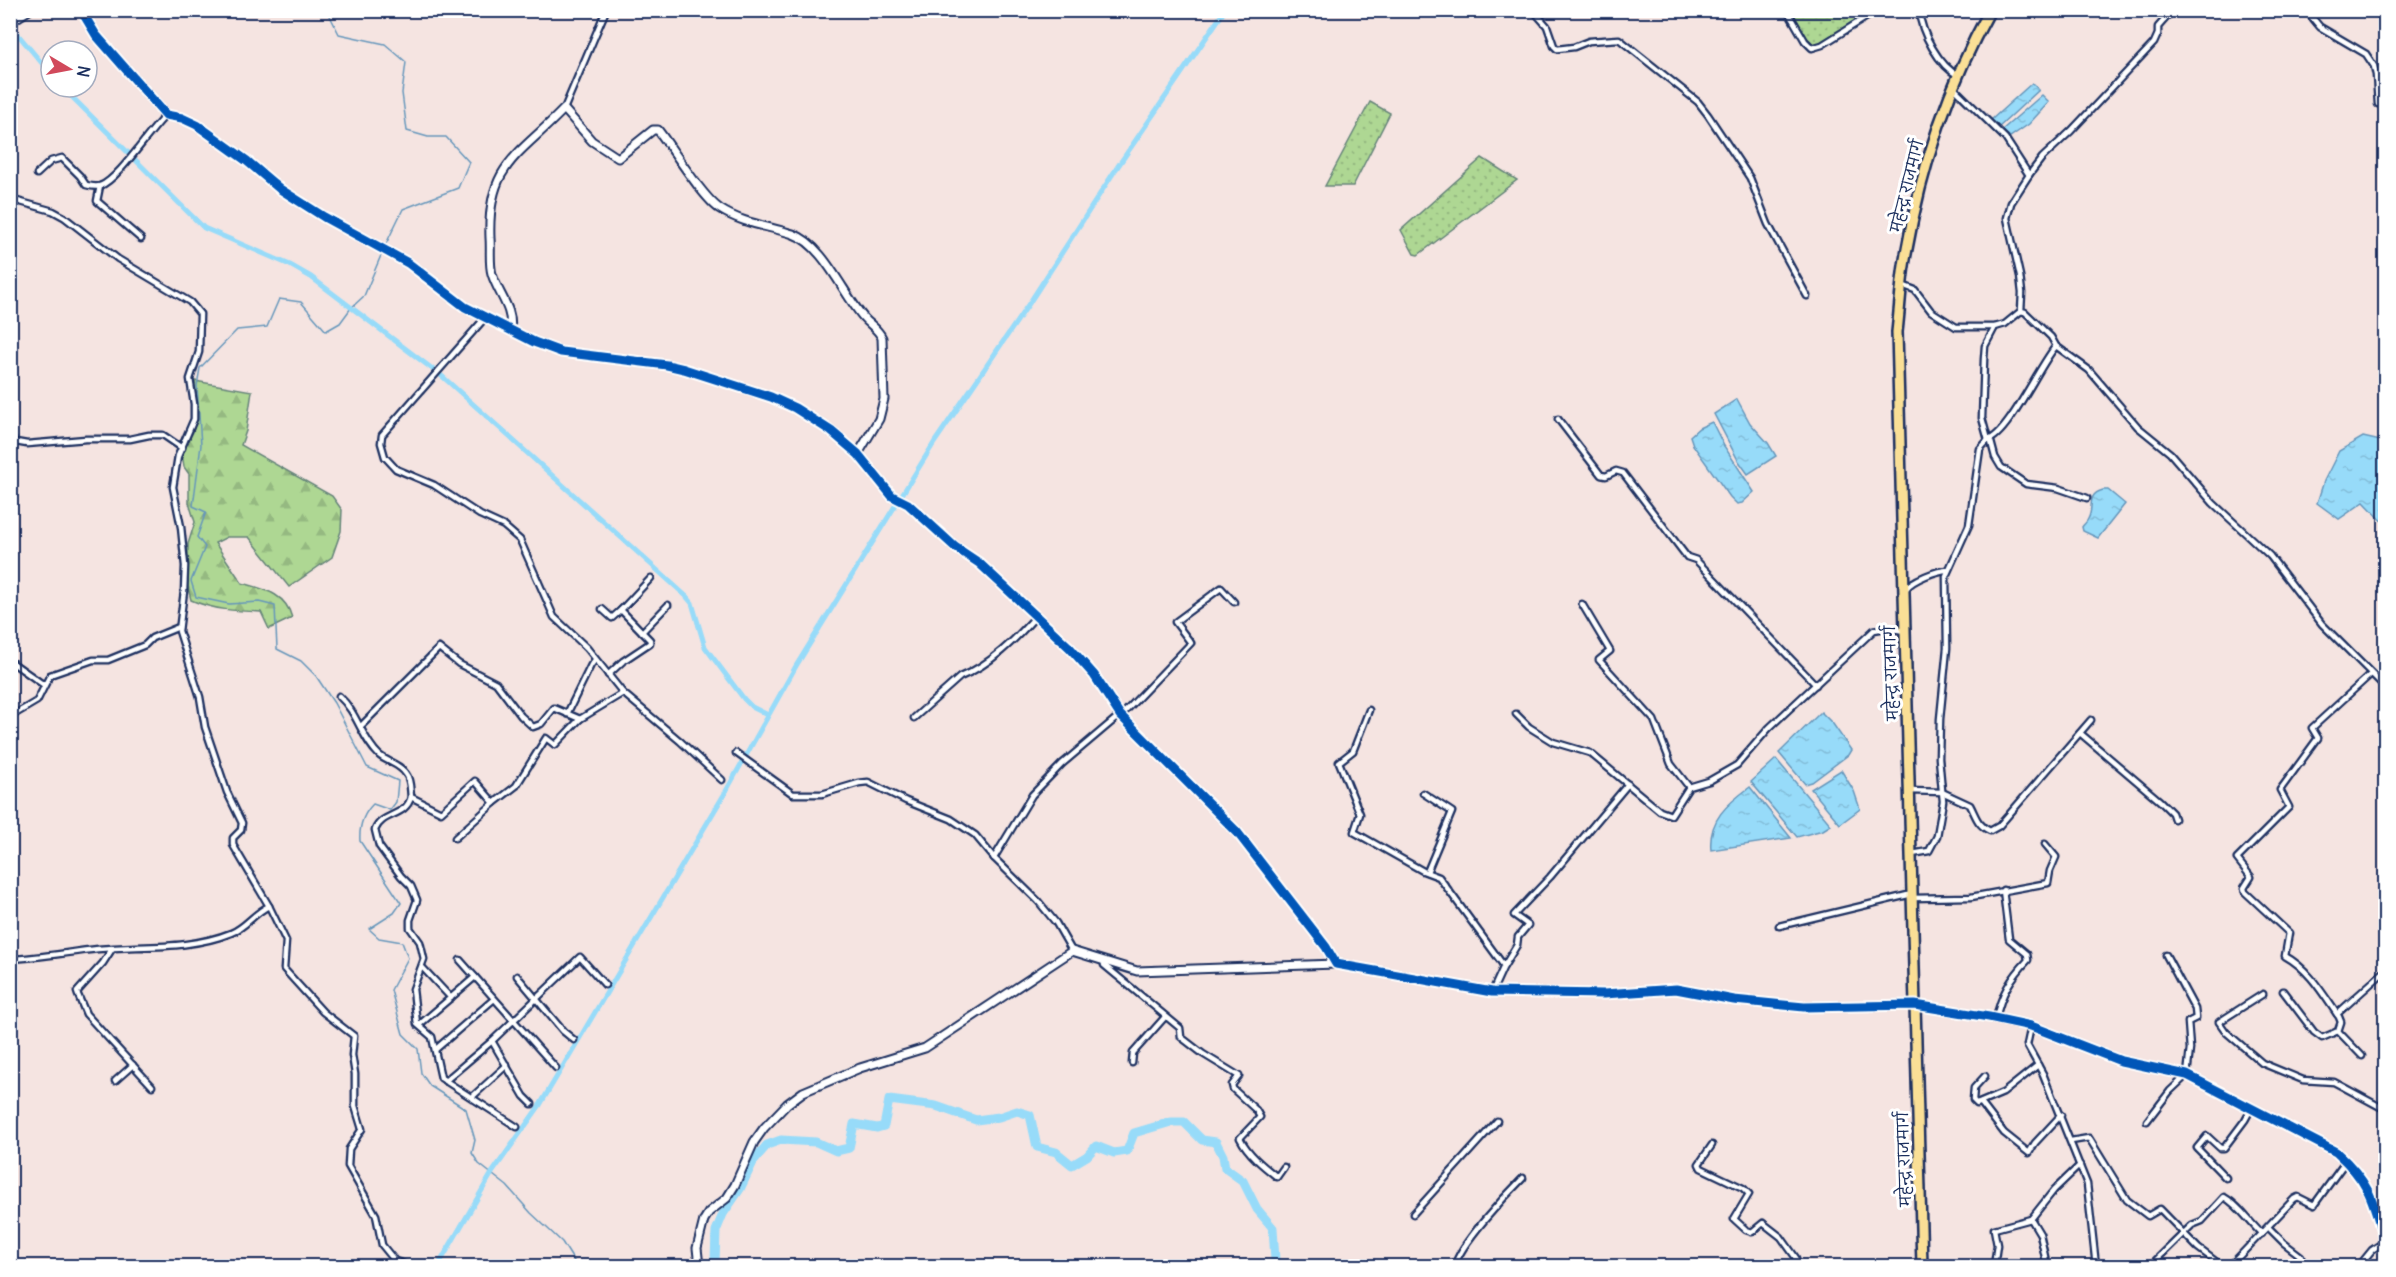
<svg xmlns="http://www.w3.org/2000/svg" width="2396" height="1277" viewBox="0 0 2396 1277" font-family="Delius,'Playpen Sans Deva',sans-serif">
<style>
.green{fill:url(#green-dots);stroke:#648378;stroke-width:1.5}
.forest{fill:url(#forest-firs);stroke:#648378;stroke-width:1.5}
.water{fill:url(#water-ripples);stroke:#6596bb;stroke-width:1.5}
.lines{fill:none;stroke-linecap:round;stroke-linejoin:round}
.stream{stroke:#6596bb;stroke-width:1.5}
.canal{stroke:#97dbf9;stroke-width:5}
.river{stroke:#97dbf9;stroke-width:9}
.street-casing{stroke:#1b2f5e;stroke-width:9}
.secondary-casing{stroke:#1b2f5e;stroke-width:11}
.highway-casing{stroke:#1b2f5e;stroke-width:14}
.street{stroke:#fff;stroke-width:4.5}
.secondary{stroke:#fff;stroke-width:7}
.highway{stroke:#fadf96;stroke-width:9}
.cycleway-casing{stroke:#fff;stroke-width:13}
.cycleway{stroke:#0057b8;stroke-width:9}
.labels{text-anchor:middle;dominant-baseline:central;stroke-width:6;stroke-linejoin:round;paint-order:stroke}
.street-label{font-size:15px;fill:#1b2f5e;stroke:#fff}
</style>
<defs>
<pattern id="green-dots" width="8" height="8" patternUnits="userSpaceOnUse" patternTransform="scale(1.5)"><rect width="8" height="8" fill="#aed793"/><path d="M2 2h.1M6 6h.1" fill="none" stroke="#95b981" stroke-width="1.8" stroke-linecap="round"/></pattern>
<pattern id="forest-firs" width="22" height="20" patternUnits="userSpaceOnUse" patternTransform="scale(1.5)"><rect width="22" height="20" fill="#aed793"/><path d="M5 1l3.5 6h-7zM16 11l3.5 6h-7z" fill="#95b981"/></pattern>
<pattern id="water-ripples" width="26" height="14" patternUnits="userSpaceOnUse" patternTransform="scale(1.5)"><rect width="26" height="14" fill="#97dbf9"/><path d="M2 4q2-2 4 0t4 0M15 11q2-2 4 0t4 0" fill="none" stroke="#82bcd8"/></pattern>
</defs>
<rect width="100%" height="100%" fill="#f5e4e1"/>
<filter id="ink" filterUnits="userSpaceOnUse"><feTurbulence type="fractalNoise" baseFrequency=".0167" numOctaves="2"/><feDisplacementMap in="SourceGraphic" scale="12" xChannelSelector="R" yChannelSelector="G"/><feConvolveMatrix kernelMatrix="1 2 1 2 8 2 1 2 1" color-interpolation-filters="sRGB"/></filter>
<g filter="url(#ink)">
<g class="green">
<polygon points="1790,11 1874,11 1823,43 1815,45 1805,36"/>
<polygon points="1370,102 1390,113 1353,186 1325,186"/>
<polygon points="1482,158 1517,180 1418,255 1414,254 1401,230"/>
</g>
<path class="forest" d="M195 381 252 391 246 431 241 445 332 496 342 510 341 531 332 557 289 587 249 537H227L215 543 242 583C263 589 286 593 292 618L269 629 261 612C236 611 213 610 191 600L188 588V544L195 522 189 503V474L184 467 182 453 193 432 197 415Z"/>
<g class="water">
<polygon points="2032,83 2039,90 1998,128 1991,120"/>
<polygon points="2042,95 2049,102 2029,124 2010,137 2002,130"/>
<polygon points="1737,399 1750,423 1768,443 1776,456 1748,474 1738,460 1714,414"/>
<polygon points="1712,422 1724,446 1754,492 1742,503 1737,504 1730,497 1693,445 1690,436 1699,428"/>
<polygon points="2363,437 2385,442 2385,524 2364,502 2339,519 2317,503 2324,481 2339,451"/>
<path d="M2103 490H2108L2125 504 2098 538 2083 531 2082 527C2084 524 2087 522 2088 519 2095 507 2085 495 2103 490Z"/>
<polygon points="1821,712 1833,724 1851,750 1848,755 1812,782 1805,784 1779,753"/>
<polygon points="1776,759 1831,825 1823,830 1797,837 1751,782"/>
<polygon points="1841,770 1854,791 1860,809 1840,824 1811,789"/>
<path d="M1750 787 1791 838 1711 850C1708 820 1727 804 1750 787Z"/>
</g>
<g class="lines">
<g class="stream">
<polyline points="327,10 339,34 385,44 406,62 402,93 407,131 428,137 446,137 469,162 458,188 403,209 385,246"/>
<path d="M382 253 364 296 351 308 340 323 326 331 301 302 279 299 267 327 237 330 200 368 197 386 201 445 193 506 206 512 197 537 205 547 191 581 196 597 229 604 259 602 275 606 277 649 301 661 316 676 334 703 367 767 398 781 396 802 390 810 373 804C363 814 359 827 360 841L401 903 394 913 369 929 379 938 402 942 408 958 391 990 403 1034 418 1049 421 1073 430 1086 466 1109 475 1140 472 1153 479 1164 507 1186 531 1213 562 1242 577 1266"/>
</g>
<g class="canal">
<polyline points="10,25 51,74"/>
<polyline points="62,87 204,228 290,265 311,277 443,377 686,596 692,603 705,647 744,699 752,707 768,715"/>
<polyline points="438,1266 492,1173 540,1105 725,793 796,666 934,443 1030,302 1116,169 1225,10"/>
</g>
<polyline class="river" points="718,1266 715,1262 716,1231 723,1214 740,1189 754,1160 767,1145 781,1140 816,1142 836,1151 849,1148 854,1124 877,1128 884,1126 889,1100 936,1106 976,1120 999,1117 1017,1111 1030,1115 1037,1147 1056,1152 1072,1165 1087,1156 1096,1146 1114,1153 1127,1151 1134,1133 1171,1122 1184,1122 1202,1140 1216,1142 1223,1156 1225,1168 1243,1181 1257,1209 1273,1228 1275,1260 1279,1266"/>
<defs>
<g id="street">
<polyline points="1533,10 1547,26 1554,46 1557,49 1574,47 1589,41 1619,39 1698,102 1708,115 1750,178 1768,224 1807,296"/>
<polyline points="1787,10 1805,41 1812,48 1822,45 1878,10"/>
<path d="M1919 10C1921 33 1939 66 1959 76"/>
<polyline points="2306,10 2320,27 2366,54 2374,66 2376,75 2378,104"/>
<polyline points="1953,87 2005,138 2029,175 2011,203 2007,218 2020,276 2022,293 2021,311"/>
<polyline points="564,109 606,10"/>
<path d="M37 174 51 161 62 158 80 176 86 185C90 186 96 187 100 186 119 179 149 131 166 115"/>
<polyline points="2029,175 2042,158 2071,131 2154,43 2158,34 2158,27 2173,10"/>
<polyline points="100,186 97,201 141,239"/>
<polyline points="10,199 53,211 64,217 118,259 190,302 200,314 199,352 190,379 194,404 194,419 178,456 173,487 181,527 185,566 184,591 179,631 200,697 205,727 227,792 242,823 241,830 233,838 233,845 269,906 286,941 284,969 323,1012 354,1036 352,1055 355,1074 355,1106 362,1129 349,1149 348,1166 376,1215 382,1245 395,1261 404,1264 405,1266"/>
<polyline points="1902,285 1915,290 1931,311 1956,327 1995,327"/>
<polyline points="485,318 382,435 381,443 385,457 396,469 434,485 480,515 504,526 520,540 554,617 587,648 623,693 680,741 722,780"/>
<path d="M2056 346C2040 364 2008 435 1988 440L1982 418 1984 359 1985 346 1995 327 2005 324 2021 311 2025 312 2051 337 2056 346 2089 370 2138 427 2170 453 2213 503 2270 556 2322 624 2386 688"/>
<polyline points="1558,419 1601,475 1606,476 1616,471 1623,473 1687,557 1696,560 1816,685"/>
<polyline points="10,441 27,444 86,439 130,439 149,435 163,435 182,448"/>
<path d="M1906 589C1911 580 1938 570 1948 570"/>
<polyline points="1582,604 1610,651 1599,660 1654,720 1671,764 1689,787"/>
<polyline points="602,609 612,618 621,610"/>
<polyline points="642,632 668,605"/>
<polyline points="10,661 44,685"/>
<polyline points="608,675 623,661 650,643 650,640 621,610 651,578"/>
<path d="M339 696C358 713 361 738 379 755 387 762 400 764 406 774 411 780 410 790 411 797L441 812 475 781 494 803 516 786 546 738 555 745 580 719"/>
<polyline points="1369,710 1353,751 1339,762 1360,814 1354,832 1423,871 1439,877 1504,966"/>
<polyline points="567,714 591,665 595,660"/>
<polyline points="1516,714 1529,727 1553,742 1590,753 1660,811 1671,815 1689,787 1709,781 1737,765 1769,728 1874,630 1886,628 1905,631"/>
<polyline points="1121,716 1191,643 1175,622 1221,588 1234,602"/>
<polyline points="10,717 37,701 50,675 93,660 108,660 145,645 152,638 179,627"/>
<path d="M914 718 960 677C990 665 1015 640 1036 616"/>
<polyline points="361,726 439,648 459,664 496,683 521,716 533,727 541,724 554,708 580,719 623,693"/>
<polyline points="2080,733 2160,801 2172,813 2174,819"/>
<polyline points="736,753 793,794 822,794 859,783 868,782 906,801 951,819 975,835 995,859 1038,901 1056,923 1072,951"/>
<path d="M1910 791 1942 792 1970 805C1976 816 1977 825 1990 831L1999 826 2006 818 2091 720"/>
<polyline points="1423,793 1452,812 1427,872"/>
<path d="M411 797C406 817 382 812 375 830L379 846 401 876 411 886 417 900 410 920V928L420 942 424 959 413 989 417 1024 432 1037 441 1078 517 1127"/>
<polyline points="455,838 494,803"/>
<polyline points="1912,854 1929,851 1937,836 1943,801 1939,758 1940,719 1947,648 1946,576 1969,525 1980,449 1988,440 1991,442 1995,457 2001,467 2026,484 2058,488 2087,498"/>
<polyline points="994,858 1032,795 1062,764 1120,715"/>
<polyline points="1912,898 1971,897 2048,883 2050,871 2056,857 2045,844"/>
<polyline points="1779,926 1912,894"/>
<polyline points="112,949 103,963 77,992 78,995 86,1014 152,1086"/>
<path d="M10 959C40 958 69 952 98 949 142 945 189 950 231 933 245 928 254 913 269 906"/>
<polyline points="460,960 556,1068"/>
<path d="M1104 962V965L1180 1028 1181 1037 1203 1054 1239 1076 1232 1085 1233 1089 1256 1110 1260 1117 1240 1138C1248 1154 1263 1166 1277 1177L1284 1167"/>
<polyline points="422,967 451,998"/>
<polyline points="517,976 563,1031 574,1040"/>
<polyline points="2283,991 2314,1032 2322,1038 2338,1031"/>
<polyline points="1492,992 1503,968 1517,945 1518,937 1528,925 1514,915 1550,877 1628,784"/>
<polyline points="2263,994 2219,1022 2226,1032 2262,1063 2303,1080 2334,1082 2386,1110"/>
<polyline points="2337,1014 2386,970"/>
<path d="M1996 1019C2001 994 2011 978 2028 960L2027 954 2009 939 2003 890"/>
<polyline points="419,1025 475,977"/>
<polyline points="2031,1026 2027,1045 2043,1074 2087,1184 2096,1266"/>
<polyline points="492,1041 524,1096 532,1104"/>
<polyline points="436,1049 494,999"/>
<path d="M2362 1056 2338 1031 2341 1022 2339 1017C2323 994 2309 969 2285 956L2289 933 2245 892 2244 888 2251 877 2237 859 2289 807 2280 790 2318 738 2312 728 2371 674"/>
<polyline points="1132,1063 1133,1053 1165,1017"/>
<polyline points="1985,1076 1974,1088 1973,1100 1977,1104 2003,1093 2038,1065"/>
<polyline points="115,1081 133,1065"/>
<polyline points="445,1081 492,1041 580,957 605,985"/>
<polyline points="472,1097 507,1065"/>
<polyline points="1981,1103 2004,1133 2029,1153 2035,1143 2061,1115"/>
<polyline points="2147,1121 2170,1091 2187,1075 2190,1049 2188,1022 2196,1018 2195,1009 2166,955"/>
<polyline points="2071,1141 2089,1138 2127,1200 2148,1216 2160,1209 2198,1248 2222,1266"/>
<polyline points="1712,1145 1699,1164 1701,1168 1743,1188 1749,1194 1734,1219 1746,1230 1752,1232 1763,1223 1781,1237 1796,1258 1793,1266"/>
<polyline points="2226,1178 2197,1148 2207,1136 2220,1148 2224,1148 2245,1120 2252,1107"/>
<polyline points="1413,1214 1497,1121"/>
<polyline points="2268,1227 2284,1243 2301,1256 2293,1266"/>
<path d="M1455 1266C1459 1245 1506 1195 1523 1178"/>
<polyline points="1994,1266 1997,1245 1994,1229 2031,1219"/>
<polyline points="2047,1266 2040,1234 2031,1219 2054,1190 2080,1165"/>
<path d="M2150 1266 2192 1225 2202 1221 2224 1197C2239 1205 2249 1222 2262 1234"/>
<polyline points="2230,1266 2294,1199 2298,1197 2314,1205 2346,1161"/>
<polyline points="2359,1266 2372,1250 2384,1242"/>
</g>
<g id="secondary">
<path d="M81 10 96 35 166 115 182 118 197 125 247 161 280 189 324 217 408 263 465 307 534 342 561 352 667 365 684 369 771 397 795 408 831 431 858 454 892 496 908 504 955 547 979 563 1070 648 1094 675 1120 715 1237 832 1326 947 1336 964 1492 992 1604 994 1676 989 1734 1000 1804 1007 1915 1005 1989 1017 2031 1026 2121 1061 2187 1075 2336 1152C2372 1184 2374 1204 2386 1247"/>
<polyline points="10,22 29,10"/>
<path d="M510 330C514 309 498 294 492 274 489 264 491 249 490 238 487 164 519 156 564 109L592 141 618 158 653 130H658C672 148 703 198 720 209 743 224 769 226 793 234 824 245 843 294 864 318 870 325 878 329 882 338L884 399 879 419 858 454"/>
<polyline points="699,1266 697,1248 704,1220 709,1212 727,1198 735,1185 754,1142 764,1128 787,1104 803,1092 860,1068 925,1048 1072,951 1137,971 1336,964"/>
</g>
<path id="highway" d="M1922 1266 1897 332C1900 306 1901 279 1906 254 1921 168 1948 86 1990 10"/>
</defs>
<use href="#street" class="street-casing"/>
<use href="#secondary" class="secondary-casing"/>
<use href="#highway" class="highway-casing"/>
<use href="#street" class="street"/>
<use href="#secondary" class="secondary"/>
<use href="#highway" class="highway"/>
<defs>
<path id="cycleway" d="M81 10 96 35 166 115 182 118 197 125 247 161 280 189 324 217 408 263 465 307 534 342 561 352 667 365 684 369 771 397 795 408 831 431 858 454 892 496 908 504 955 547 979 563 1070 648 1094 675 1120 715 1237 832 1326 947 1336 964 1492 992 1604 994 1676 989 1734 1000 1804 1007 1915 1005 1989 1017 2031 1026 2121 1061 2187 1075 2336 1152C2372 1184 2374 1204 2386 1247"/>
</defs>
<use href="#cycleway" class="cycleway-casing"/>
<use href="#cycleway" class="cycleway"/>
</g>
</g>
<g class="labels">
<g class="street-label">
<text transform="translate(1907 186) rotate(-76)">महेन्द्र राजमार्ग</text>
<text transform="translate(1891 673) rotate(-92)">महेन्द्र राजमार्ग</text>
<text transform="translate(1904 1159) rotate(-92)">महेन्द्र राजमार्ग</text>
</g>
</g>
<rect width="2396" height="1277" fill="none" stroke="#fff" stroke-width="36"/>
<rect x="18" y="18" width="2360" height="1241" fill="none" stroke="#1b2f5e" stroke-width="2" filter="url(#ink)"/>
<g transform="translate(69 69) rotate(100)"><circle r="28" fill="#ffffff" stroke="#a4acbf" stroke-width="1.5"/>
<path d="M0-4.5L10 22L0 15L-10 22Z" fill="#d1495b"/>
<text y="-9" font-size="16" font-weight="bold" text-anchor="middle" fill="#1b2f5e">N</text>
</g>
</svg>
